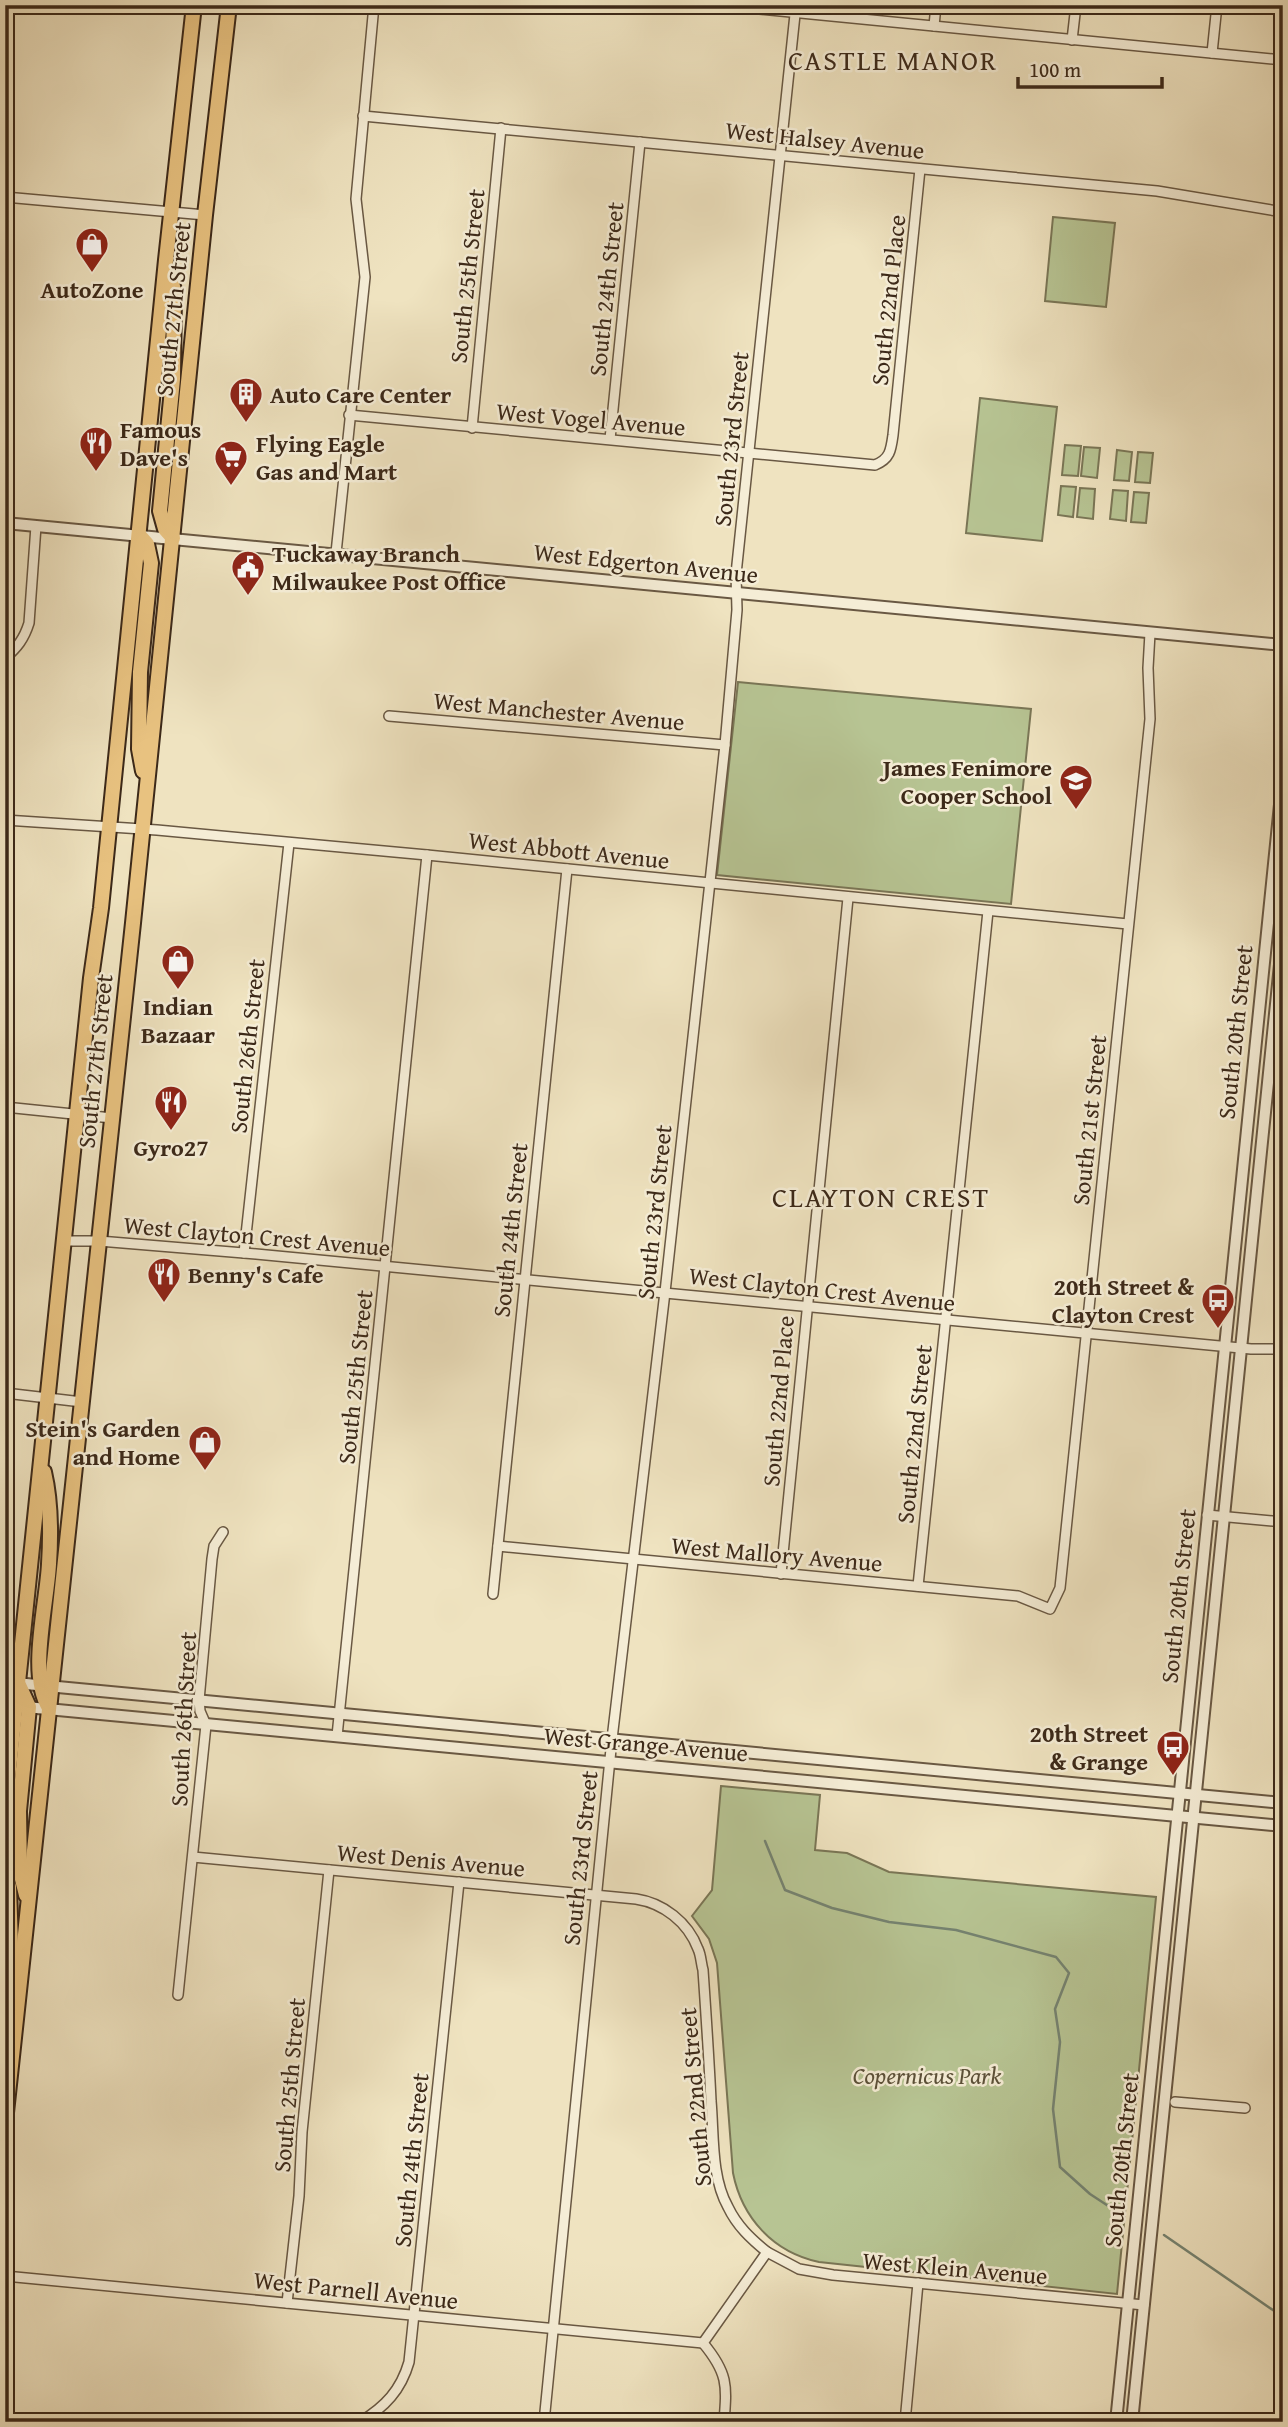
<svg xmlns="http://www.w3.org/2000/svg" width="1288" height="2427" viewBox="0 0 1288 2427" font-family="'Gentium Book Plus',serif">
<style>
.green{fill:#b7c493;stroke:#7a7656;stroke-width:2}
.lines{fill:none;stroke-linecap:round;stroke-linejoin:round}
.stream{stroke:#758371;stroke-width:2.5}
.minor-casing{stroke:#695843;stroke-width:12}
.tertiary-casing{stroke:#695843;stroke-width:14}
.primary-casing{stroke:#3c2919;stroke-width:18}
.minor{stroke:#f5edd6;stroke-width:9}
.tertiary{stroke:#f5edd6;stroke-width:10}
.primary{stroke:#e8c280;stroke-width:14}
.labels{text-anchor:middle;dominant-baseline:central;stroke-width:5;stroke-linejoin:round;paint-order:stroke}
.street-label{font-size:24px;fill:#3c2919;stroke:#f5edd6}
.poi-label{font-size:24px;font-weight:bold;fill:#3c2919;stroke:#f5edd6;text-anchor:start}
.park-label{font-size:24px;font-style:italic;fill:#5b5038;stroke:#f5edd6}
.quarter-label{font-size:28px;letter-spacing:2px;fill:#3c2919;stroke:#f5edd6}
</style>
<rect width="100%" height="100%" fill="#efe3c0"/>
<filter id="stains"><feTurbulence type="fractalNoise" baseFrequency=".00286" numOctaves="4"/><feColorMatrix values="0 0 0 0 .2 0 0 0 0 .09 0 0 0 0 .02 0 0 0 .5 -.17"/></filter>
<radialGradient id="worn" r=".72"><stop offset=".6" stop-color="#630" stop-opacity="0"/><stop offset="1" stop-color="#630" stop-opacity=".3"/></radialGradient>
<g class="green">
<polygon points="1053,217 1115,223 1106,307 1045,301"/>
<polygon points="980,398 1057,407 1042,541 966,533"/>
<polygon points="1065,445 1081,446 1078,476 1062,475"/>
<polygon points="1084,447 1100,448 1097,478 1081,476"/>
<polygon points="1117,450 1132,452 1129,481 1114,480"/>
<polygon points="1138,452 1153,453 1150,483 1135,482"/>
<polygon points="1061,486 1076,487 1073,517 1058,515"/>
<polygon points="1080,488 1095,489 1093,519 1077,517"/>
<polygon points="1113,490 1128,491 1126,521 1110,519"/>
<polygon points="1134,492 1149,493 1146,523 1131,522"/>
<polygon points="738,682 1031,709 1011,904 717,875"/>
<path d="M721 1786 820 1795 815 1850 847 1853 889 1872 1156 1897 1117 2294 819 2262C773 2252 742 2218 733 2173L717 1963 709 1939 692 1916 712 1890Z"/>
</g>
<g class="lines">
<g class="stream">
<polyline points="765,1841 785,1890 832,1908 889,1922 956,1930 1056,1957 1069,1973 1055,2009 1060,2042 1053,2109 1060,2167 1090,2194 1122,2215"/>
<polyline points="1164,2235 1283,2317"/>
</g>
<defs>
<g id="minor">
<polyline points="719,5 1283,60"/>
<polyline points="934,26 936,5"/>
<polyline points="5,32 8,5"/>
<polyline points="1072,40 1076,5"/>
<polyline points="1212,53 1217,5"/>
<polyline points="363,116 1157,191 1283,212"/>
<polyline points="5,197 205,215"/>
<path d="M349 415 875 465C890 459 891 450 893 435L920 169"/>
<polyline points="472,428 501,128"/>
<polyline points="610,439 640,142"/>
<polyline points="336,553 365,277 356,199 374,5"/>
<path d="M5 658C17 648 24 639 29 623L36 526"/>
<polyline points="389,716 725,745"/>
<polyline points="5,820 157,830 427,855 1128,924"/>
<polyline points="5,1107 112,1118"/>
<polyline points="65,1241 99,1241 256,1254 1251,1349 1283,1349"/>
<polyline points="244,1253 289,843"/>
<polyline points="5,1393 82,1402"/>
<polyline points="1207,1515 1283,1522"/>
<polyline points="498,1546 1018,1596 1050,1609 1060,1588 1150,719 1148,668 1150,633"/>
<polyline points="781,1574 848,898"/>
<polyline points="918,1586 988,911"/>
<polyline points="493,1594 567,869"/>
<polyline points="337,1736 427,855"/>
<path d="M193 1857 636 1899C663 1903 688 1922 698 1949 701 1955 701 1963 703 1970 706 2014 709 2057 711 2101 714 2134 711 2177 728 2207 737 2226 751 2239 767 2252L703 2343C728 2373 727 2385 724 2422"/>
<polyline points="178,1995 206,1725 200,1711 199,1700 212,1559 214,1546 223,1532"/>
<polyline points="1175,2102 1245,2108"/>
<polyline points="767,2252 799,2269 833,2275 1144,2305"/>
<polyline points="5,2276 703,2343"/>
<polyline points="287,2303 299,2196 302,2132 329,1870"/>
<path d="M360 2422C385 2407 401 2390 409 2362L459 1882"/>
<polyline points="544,2422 612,1739 665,1292 725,745 737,610 736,574 796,5"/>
<polyline points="905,2422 918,2283"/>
</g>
<g id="tertiary">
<polyline points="5,523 1283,645"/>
<polyline points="5,1682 1283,1803"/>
<polyline points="5,1705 1283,1826"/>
<polyline points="1116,2422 1283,775"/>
<polyline points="1132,2422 1283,935"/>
</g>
<g id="primary">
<polyline points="169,272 174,290 173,379 160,511 165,529 173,538"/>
<polyline points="139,535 147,544 151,563 140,672 139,749 143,771"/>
<path d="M44 1472C51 1502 51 1533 49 1564 47 1604 28 1674 49 1708"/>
<polyline points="18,1683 29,1707 19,1811 20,1871 26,1895"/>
<polyline points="5,1808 91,978 101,908 166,260 194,5"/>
<polyline points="5,1875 9,1887 12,1973 15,1985"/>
<polyline points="5,2122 133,923 205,215 229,5"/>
</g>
</defs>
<use href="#minor" class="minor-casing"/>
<use href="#tertiary" class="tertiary-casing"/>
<use href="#primary" class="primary-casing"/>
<use href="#minor" class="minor"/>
<use href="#tertiary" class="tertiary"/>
<use href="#primary" class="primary"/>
</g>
<defs>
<symbol id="shop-pin" viewBox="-11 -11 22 30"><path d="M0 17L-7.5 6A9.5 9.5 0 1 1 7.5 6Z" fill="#8f2418" stroke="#f5edd6"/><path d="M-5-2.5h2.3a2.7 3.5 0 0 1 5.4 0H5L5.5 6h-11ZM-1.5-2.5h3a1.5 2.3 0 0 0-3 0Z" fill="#fff"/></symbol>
<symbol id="building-pin" viewBox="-11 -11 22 30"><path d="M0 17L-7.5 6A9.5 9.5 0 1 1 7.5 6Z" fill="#8f2418" stroke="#f5edd6"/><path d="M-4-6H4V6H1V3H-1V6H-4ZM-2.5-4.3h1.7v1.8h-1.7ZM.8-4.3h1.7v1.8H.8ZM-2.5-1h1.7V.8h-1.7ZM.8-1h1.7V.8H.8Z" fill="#fff"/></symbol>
<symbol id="restaurant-pin" viewBox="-11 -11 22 30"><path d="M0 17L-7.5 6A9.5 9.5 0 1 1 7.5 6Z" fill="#8f2418" stroke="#f5edd6"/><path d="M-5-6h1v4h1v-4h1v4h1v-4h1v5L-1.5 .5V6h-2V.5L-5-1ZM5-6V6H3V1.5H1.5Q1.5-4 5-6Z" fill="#fff"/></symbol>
<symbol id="supermarket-pin" viewBox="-11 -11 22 30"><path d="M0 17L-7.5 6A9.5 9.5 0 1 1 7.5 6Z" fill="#8f2418" stroke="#f5edd6"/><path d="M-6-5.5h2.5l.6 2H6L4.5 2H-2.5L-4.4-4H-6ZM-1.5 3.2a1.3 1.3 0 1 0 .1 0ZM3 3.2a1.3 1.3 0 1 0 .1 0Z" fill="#fff"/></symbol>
<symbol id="civic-pin" viewBox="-11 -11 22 30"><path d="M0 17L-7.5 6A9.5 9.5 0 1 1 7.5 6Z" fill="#8f2418" stroke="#f5edd6"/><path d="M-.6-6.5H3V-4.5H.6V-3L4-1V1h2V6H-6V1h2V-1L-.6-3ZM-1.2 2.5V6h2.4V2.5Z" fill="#fff"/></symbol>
<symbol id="school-pin" viewBox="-11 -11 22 30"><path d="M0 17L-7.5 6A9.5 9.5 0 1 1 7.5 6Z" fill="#8f2418" stroke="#f5edd6"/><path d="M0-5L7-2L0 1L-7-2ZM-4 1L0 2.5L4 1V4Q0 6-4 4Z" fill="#fff"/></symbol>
<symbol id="bus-pin" viewBox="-11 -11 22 30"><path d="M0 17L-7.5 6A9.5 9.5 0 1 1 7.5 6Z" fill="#8f2418" stroke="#f5edd6"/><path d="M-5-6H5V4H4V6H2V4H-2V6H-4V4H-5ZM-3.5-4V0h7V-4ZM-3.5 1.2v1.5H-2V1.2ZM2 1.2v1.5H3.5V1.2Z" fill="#fff"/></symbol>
</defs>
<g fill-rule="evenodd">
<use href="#shop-pin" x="73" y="225" width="38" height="52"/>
<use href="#building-pin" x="227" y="375" width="38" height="52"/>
<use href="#restaurant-pin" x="77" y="424" width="38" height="52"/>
<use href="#supermarket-pin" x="212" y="438" width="38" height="52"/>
<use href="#civic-pin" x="229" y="548" width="38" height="52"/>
<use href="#school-pin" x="1057" y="762" width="38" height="52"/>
<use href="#shop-pin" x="159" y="942" width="38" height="52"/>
<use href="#restaurant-pin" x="152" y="1083" width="38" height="52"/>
<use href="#restaurant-pin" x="145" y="1255" width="38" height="52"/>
<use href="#bus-pin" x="1199" y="1281" width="38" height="52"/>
<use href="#shop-pin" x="186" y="1423" width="38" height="52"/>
<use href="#bus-pin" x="1154" y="1728" width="38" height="52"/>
</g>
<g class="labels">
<g class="street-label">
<text transform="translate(825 140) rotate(6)">West Halsey Avenue</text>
<text transform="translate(467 276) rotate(-84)">South 25th Street</text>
<text transform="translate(606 289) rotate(-84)">South 24th Street</text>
<text transform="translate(888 300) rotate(-84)">South 22nd Place</text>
<text transform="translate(173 309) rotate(-84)">South 27th Street</text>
<text transform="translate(591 419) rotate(5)">West Vogel Avenue</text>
<text transform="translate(731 439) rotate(-84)">South 23rd Street</text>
<text transform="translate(646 563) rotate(6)">West Edgerton Avenue</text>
<text transform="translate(559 711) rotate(5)">West Manchester Avenue</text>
<text transform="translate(569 850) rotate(6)">West Abbott Avenue</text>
<text transform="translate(1235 1032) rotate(-84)">South 20th Street</text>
<text transform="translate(247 1046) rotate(-84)">South 26th Street</text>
<text transform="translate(95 1061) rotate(-84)">South 27th Street</text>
<text transform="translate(1089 1120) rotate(-84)">South 21st Street</text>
<text transform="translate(654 1212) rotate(-84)">South 23rd Street</text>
<text transform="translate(510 1230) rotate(-84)">South 24th Street</text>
<text transform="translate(257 1236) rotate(5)">West Clayton Crest Avenue</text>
<text transform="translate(822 1289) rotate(6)">West Clayton Crest Avenue</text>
<text transform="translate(355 1377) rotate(-84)">South 25th Street</text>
<text transform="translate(778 1401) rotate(-85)">South 22nd Place</text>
<text transform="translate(914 1434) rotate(-84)">South 22nd Street</text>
<text transform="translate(777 1554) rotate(5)">West Mallory Avenue</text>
<text transform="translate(1178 1596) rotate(-84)">South 20th Street</text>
<text transform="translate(183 1719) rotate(-87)">South 26th Street</text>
<text transform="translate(646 1744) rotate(5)">West Grange Avenue</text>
<text transform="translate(580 1858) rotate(-84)">South 23rd Street</text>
<text transform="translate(431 1860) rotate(5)">West Denis Avenue</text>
<text transform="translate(289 2085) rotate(-85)">South 25th Street</text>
<text transform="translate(695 2097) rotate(-95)">South 22nd Street</text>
<text transform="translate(411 2160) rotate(-84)">South 24th Street</text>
<text transform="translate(1121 2160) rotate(-84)">South 20th Street</text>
<text transform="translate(955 2268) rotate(5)">West Klein Avenue</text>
<text transform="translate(356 2290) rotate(6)">West Parnell Avenue</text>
</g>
<g class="poi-label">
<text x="92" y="289" text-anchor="middle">AutoZone</text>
<text x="270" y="394">Auto Care Center</text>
<text x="120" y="429">Famous<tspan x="120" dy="28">Dave's</tspan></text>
<text x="256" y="443">Flying Eagle<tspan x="256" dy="28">Gas and Mart</tspan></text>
<text x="272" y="553">Tuckaway Branch<tspan x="272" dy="28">Milwaukee Post Office</tspan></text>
<text x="1052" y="767" text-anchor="end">James Fenimore<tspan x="1052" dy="28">Cooper School</tspan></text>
<text x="178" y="1006" text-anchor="middle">Indian<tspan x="178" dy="28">Bazaar</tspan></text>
<text x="171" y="1147" text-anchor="middle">Gyro27</text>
<text x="188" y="1274">Benny's Cafe</text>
<text x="1194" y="1286" text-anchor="end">20th Street &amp;<tspan x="1194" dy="28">Clayton Crest</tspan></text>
<text x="180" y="1428" text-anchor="end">Stein's Garden<tspan x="180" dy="28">and Home</tspan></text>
<text x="1148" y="1733" text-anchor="end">20th Street<tspan x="1148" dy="28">&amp; Grange</tspan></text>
</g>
<g class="park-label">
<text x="927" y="2075">Copernicus Park</text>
</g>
<g class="quarter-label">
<text x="893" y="59">CASTLE MANOR</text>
<text x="881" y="1196">CLAYTON CREST</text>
</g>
</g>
<rect width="1288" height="2427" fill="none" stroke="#efe3c0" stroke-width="28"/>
<rect x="7" y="7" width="1274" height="2413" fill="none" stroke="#3c2919" stroke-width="3.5"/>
<rect x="14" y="14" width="1260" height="2399" fill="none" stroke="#3c2919" stroke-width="2"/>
<path d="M1018 77v10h144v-10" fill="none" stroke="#3c2919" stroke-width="3.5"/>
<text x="1029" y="77" font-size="21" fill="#3c2919" stroke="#f5edd6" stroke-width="5" paint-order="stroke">100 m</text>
<rect width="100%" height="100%" filter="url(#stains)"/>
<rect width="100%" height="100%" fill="url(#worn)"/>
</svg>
